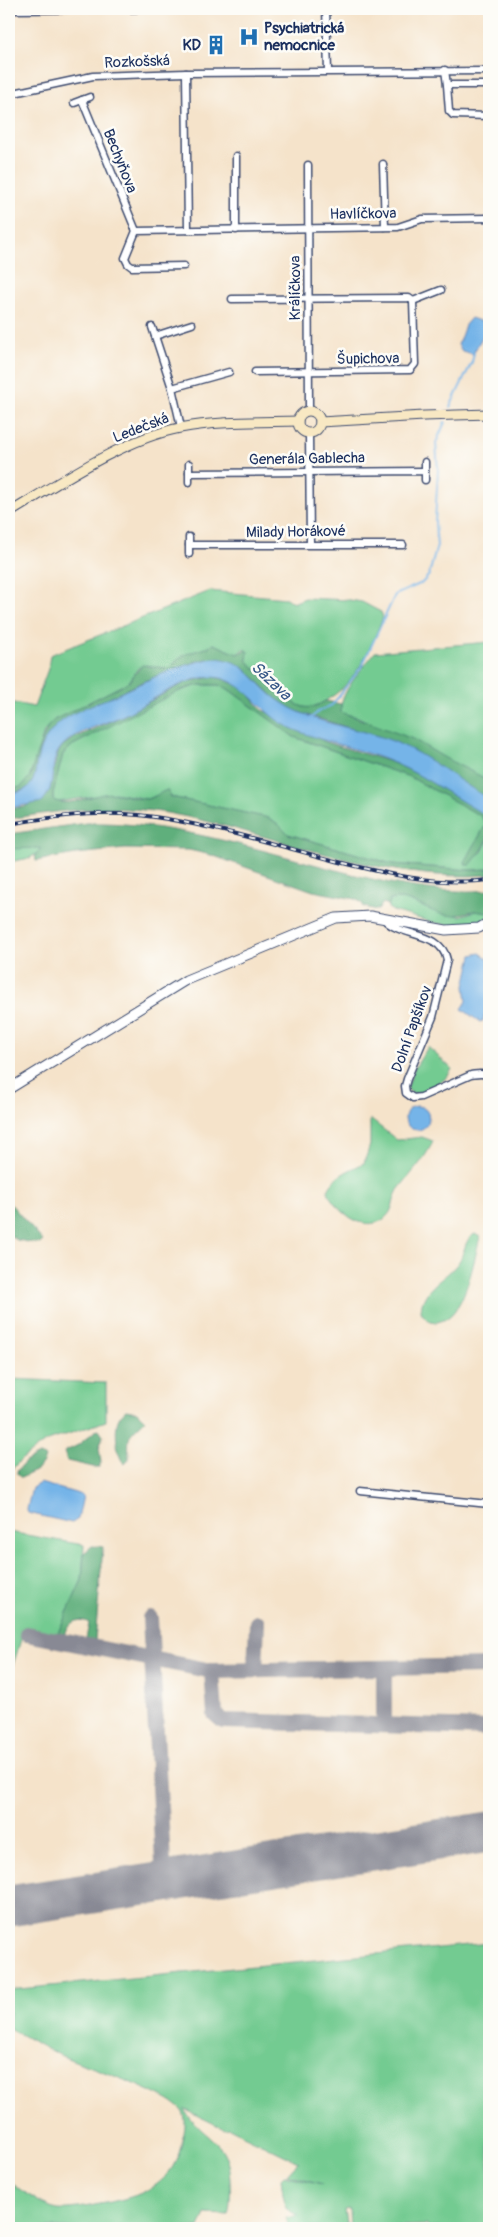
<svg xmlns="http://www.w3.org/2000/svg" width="498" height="2237" viewBox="0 0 498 2237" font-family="Pangolin,sans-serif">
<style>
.green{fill:#73cb91;stroke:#477d78}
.forest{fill:#5eaf7b;stroke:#3c6f6c}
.water{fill:#75b4e8;stroke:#4872a3}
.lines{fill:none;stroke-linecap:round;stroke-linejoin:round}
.stream{stroke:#75b4e8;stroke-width:2}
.taxiway{stroke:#888994;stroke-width:16}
.runway{stroke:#888994;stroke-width:41}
.minor-casing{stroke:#3c4a6e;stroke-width:9}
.tertiary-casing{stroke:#3c4a6e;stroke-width:11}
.secondary-casing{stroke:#3c4a6e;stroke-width:11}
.minor{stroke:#fff;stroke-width:6}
.tertiary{stroke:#fff;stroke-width:9}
.secondary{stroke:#f8e8c3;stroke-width:9}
.rail-casing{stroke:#1b2f5e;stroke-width:4}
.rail{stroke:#fdfcf7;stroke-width:2;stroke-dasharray:5.5;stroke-linecap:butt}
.labels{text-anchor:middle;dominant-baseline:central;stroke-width:5;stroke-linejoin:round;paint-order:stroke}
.poi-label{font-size:15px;font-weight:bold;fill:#1b2f5e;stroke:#fdfcf7;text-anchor:start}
.street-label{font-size:15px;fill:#1b2f5e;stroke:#fdfcf7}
.water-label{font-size:16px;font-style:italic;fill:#365787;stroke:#fdfcf7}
</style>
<rect width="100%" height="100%" fill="#fdfcf7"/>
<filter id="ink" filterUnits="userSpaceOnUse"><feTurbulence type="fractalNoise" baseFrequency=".02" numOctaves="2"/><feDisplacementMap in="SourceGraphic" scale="10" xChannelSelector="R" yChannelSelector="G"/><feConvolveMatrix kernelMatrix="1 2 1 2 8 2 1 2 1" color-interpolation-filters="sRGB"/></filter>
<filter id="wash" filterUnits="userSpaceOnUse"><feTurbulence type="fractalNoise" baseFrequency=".0096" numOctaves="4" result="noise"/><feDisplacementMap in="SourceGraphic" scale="20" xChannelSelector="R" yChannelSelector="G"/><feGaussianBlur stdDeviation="1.12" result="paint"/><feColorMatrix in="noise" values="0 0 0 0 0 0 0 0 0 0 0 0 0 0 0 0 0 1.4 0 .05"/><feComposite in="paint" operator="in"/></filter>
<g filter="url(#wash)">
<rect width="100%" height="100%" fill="#f5e3ca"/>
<g class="green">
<path d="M210 591 286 598 293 603 305 598 350 600 362 602 381 612 383 617C370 649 357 683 325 701 319 705 311 709 303 707 288 703 264 677 252 666L247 660 244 649 237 654 214 644C204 651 192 650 181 657 177 660 173 665 170 669L146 665 138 668 129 682 54 720 44 732 29 779 21 787 9 789V702L34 707 48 669 50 655Z"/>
<path d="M489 642V781L358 717 341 713C337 695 365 666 375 652Z"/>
<polygon points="199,685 218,685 228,689 294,737 410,777 481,816 486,824 465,863 482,852 489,838 489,869 469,870 392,864 288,834 278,824 268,818 171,797 169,793 155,796 148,799 115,793 58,802 53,800 53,793 63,754 73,745 168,695"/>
<polygon points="36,847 41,848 40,851 30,858 9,862 9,849"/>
<path d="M404 899 426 908 460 916 476 911 489 913V917C459 936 424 919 393 911L388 908 389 900Z"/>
<path d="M428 1047 452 1069C446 1082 429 1091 417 1094L411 1093 407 1088 414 1069Z"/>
<path d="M370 1119 397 1140 422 1137 433 1141C425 1160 411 1173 398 1190 394 1196 394 1205 390 1212 380 1228 360 1226 347 1215 339 1209 331 1201 328 1191 331 1177 352 1169 364 1163L370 1145Z"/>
<path d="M475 1234 480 1237C474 1258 465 1322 435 1322 429 1321 423 1317 421 1311 422 1287 446 1279 458 1263 465 1254 464 1238 475 1234Z"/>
<polygon points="9,1379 106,1383 106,1421 45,1442 22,1459 9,1472"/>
<polygon points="9,1532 84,1545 82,1580 57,1635 25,1627 9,1678"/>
<path d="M489 1943V2227L428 2228 427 2225 350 2228 349 2209 344 2210 347 2228H288L286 2218 299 2215C282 2212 283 2192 281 2178L284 2175 322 2184 287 2174 298 2162 229 2128 225 2129 184 2109C192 2124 208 2134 220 2147 232 2160 232 2199 228 2215L205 2214 199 2228H9V2180C20 2189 43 2207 58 2209 70 2210 86 2207 99 2204 142 2197 175 2186 183 2137 185 2130 187 2118 182 2111 169 2094 87 2066 62 2056 44 2048 26 2037 9 2028V1990Z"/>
</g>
<g class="forest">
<path d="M214 644 237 654 247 650 248 652 247 660 252 666C264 676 289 704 304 707 312 709 319 704 326 701L341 704V712L413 739 445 758 484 778 489 781V799L394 742 295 711 278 701 244 668 213 658 197 661 142 682 62 721 49 734 40 750 34 781 29 788 9 794V789L21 787 31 775 37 753 48 726 54 720 129 682 142 665 169 669C173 665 177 660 181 657 192 650 204 651 214 644Z"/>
<path d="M213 677 223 679 245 689 262 710 328 743 391 762 416 773 489 817C489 843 487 845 470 865H466L465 862 486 824 481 816 410 777 294 737 228 689 218 685H199L181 690 73 745 63 754 53 793V800C67 807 89 797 103 794 117 791 132 799 146 799 153 799 160 792 167 790L171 797 269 818 278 824 288 834 392 864 469 870 489 869V875C379 884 274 832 167 813 113 804 62 810 9 819V809L25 807 50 789 57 755 62 746 74 738 125 715 186 682Z"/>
<path d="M86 823C172 821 254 849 336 870 386 883 437 895 489 890V913C484 913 479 911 474 911 464 912 457 917 446 915 426 912 411 895 390 900L389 905 383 903 378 910 364 907 361 902 355 899 313 891 211 855 189 850 125 849 76 854 36 861 35 855 41 848 9 849V834Z"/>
<polygon points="9,1202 43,1241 40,1244 17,1240 9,1235"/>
<path d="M126 1410 137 1412 145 1420C127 1437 128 1434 129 1459L125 1464C117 1459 115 1433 117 1424 118 1418 122 1413 126 1410Z"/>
<polygon points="99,1430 103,1436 99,1448 101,1462 99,1467 93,1467 67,1461 64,1452 78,1445 95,1431"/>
<path d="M39 1455 45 1457C43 1469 31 1473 21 1478L17 1474V1471L25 1462Z"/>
<path d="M92 1546 103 1547 95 1640 86 1639 89 1623C75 1615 70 1626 62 1637L57 1635 82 1580 84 1553Z"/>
</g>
<g class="water">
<polygon points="471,318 483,322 487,328 473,354 462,351 458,345 465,325"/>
<path d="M213 658C249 659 254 685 281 702 315 725 358 727 395 742 429 756 458 781 489 799V817C457 800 427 777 394 763 361 749 326 743 293 729 262 716 253 689 224 679 213 675 198 678 187 682 166 690 146 704 126 714 108 723 76 731 62 746 51 758 54 775 50 789 48 794 45 798 42 802L9 808V794C41 790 32 773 40 750 43 741 49 734 55 727 71 711 95 704 116 695 147 680 179 665 213 658Z"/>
<polygon points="480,953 489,959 489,999 483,1021 480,1022 462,1009 467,1001 465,986 472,955"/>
<circle cx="417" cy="1118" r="12"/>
<polygon points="40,1483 79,1494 83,1496 78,1519 72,1523 28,1513 27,1509 32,1488"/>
</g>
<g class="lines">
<g class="stream">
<polyline points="482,322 489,311"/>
<polyline points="450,407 472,362 474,353"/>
<polyline points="310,719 319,711 332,705 362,666 395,595 422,583 429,575 433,560 437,546 435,523 438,470 436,443 445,422"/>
</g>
<g class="taxiway">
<polyline points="150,1618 164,1882"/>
<polyline points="27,1634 212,1671 489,1666"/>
<polyline points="255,1670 257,1623"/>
<polyline points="212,1671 215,1714 223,1721 489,1728"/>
<polyline points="384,1725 384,1668"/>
</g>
<polyline class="runway" points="9,1906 489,1832"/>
</g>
</g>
<g filter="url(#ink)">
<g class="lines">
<defs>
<g id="minor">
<polyline points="326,9 328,71"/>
<polyline points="9,10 136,9"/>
<polyline points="445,70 447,85 489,85"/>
<polyline points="186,73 188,230"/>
<polyline points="447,85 449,111 453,115 489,116"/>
<polyline points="9,94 93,76 186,73 489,71"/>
<polyline points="82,100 136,231 398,227 422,219 489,218"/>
<polyline points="74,103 90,97"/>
<polyline points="236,156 236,230"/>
<polyline points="383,164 385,227"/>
<polyline points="308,165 309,411"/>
<polyline points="136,231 125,258 128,264 132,267 184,266"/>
<polyline points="232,299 409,298 413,301 415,364 410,370 255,372"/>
<polyline points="413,301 441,290"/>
<polyline points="152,327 172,388 181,427"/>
<polyline points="155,336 192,324"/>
<polyline points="172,388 229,372"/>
<polyline points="309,433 310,544"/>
<polyline points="189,464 189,473 425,471 425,480"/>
<polyline points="425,471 425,462"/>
<polyline points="189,482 189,473"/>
<polyline points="189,537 189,545 403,545"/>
<polyline points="189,554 189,545"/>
<path d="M384 919C400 938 441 930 447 960L433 1017 407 1079 405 1086 406 1093 413 1098 421 1097 471 1075C479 1074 484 1072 489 1079"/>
<polyline points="360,1491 489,1504"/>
</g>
<polyline id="tertiary" points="9,1089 186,980 336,918 370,916 446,930 479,928 489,922"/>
<g id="secondary">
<circle cx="309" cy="422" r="11"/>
<polyline points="320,422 424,416 489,414"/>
<path d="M9 513C57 484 125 438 180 428 217 421 260 422 298 421"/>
</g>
</defs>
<use href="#minor" class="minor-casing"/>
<use href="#tertiary" class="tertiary-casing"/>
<use href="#secondary" class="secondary-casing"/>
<use href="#minor" class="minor"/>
<use href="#tertiary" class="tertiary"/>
<use href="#secondary" class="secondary"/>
<defs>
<path id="rail" d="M9 824C62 815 113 809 167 819 224 829 280 846 336 861 386 874 437 886 489 880"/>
</defs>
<use href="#rail" class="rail-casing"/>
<use href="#rail" class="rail"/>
</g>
</g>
<defs>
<symbol id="hospital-bare" viewBox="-9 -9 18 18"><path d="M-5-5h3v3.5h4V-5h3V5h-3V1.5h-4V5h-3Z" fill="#1f6fb2" stroke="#fdfcf7" stroke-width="2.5" paint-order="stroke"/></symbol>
<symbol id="building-bare" viewBox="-9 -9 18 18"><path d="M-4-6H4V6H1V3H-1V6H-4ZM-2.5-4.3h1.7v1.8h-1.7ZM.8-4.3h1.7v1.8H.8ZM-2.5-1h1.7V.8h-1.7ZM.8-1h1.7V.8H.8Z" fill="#1f6fb2" stroke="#fdfcf7" stroke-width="2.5" paint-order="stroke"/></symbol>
</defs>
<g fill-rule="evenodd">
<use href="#hospital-bare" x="235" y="23" width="28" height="28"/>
<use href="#building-bare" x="202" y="31" width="28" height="28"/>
</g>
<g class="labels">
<g class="poi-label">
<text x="264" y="28">Psychiatrická<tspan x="264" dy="17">nemocnice</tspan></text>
<text x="201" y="45" text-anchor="end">KD</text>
</g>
<g class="street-label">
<text transform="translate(137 62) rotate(-2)">Rozkošská</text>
<text transform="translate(120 161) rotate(68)">Bechyňova</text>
<text transform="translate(363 214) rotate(-1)">Havlíčkova</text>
<text transform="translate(295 288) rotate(-90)">Králíčkova</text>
<text transform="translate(368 359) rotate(-1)">Šupichova</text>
<text transform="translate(141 428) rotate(-21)">Ledečská</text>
<text transform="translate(307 459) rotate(-1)">Generála Gablecha</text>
<text transform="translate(296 532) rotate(-1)">Milady Horákové</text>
<text transform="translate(412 1029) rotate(-70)">Dolní Papšíkov</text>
</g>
<g class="water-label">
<text transform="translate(271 681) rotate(44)">Sázava</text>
</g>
</g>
<rect width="498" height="2237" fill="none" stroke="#fdfcf7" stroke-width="30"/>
</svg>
